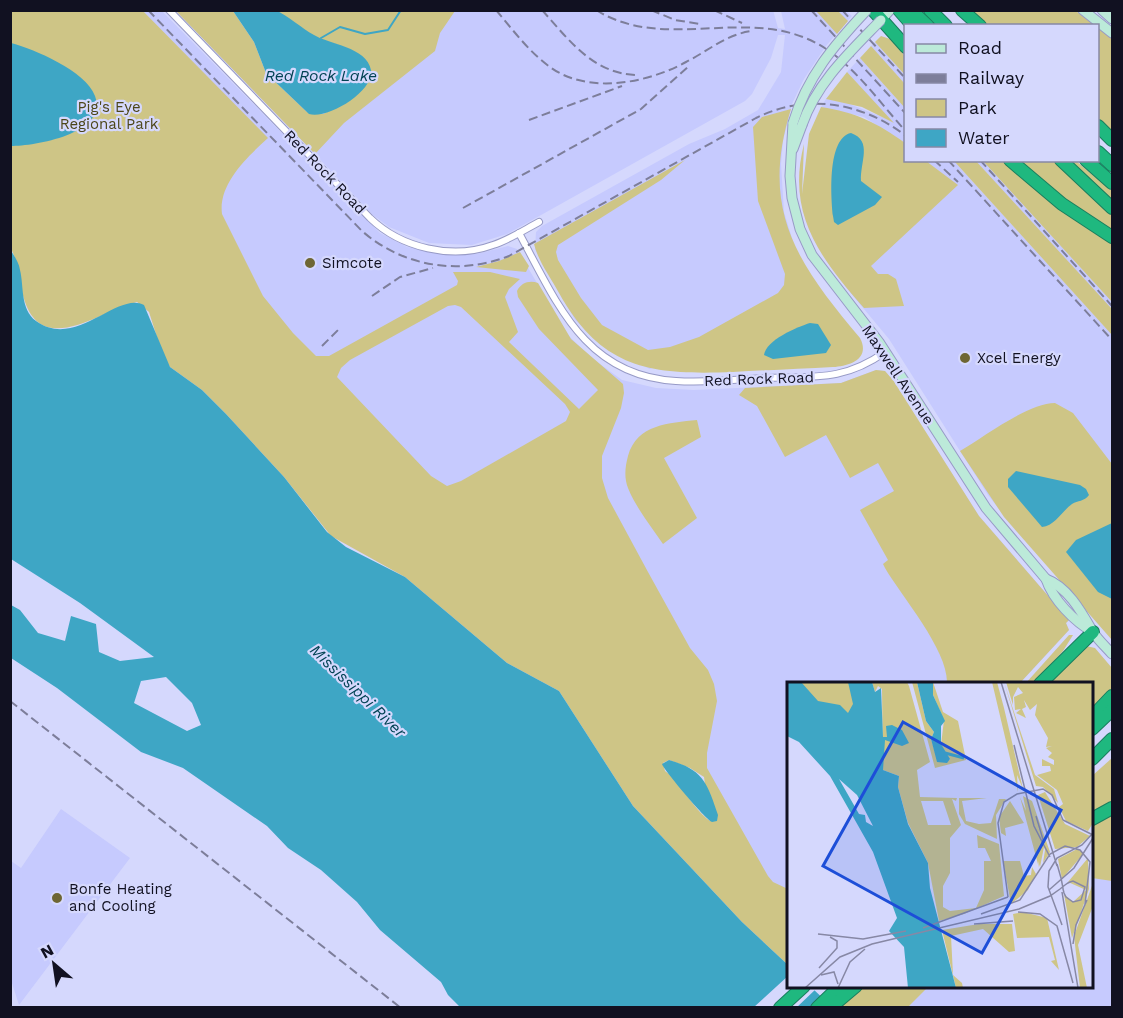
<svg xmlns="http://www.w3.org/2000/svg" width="1123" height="1018" viewBox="0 0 1123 1018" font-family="'Work Sans',sans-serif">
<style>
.built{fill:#c6cafe}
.green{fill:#cec586;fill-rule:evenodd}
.water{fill:#3ea6c5;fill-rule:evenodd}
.pier{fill:#d5d8fd}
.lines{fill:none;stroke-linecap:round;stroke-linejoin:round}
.stream{stroke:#3ea6c5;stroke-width:2}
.street-casing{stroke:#979ac6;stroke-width:8}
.secondary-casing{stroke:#979ac6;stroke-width:11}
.highway-casing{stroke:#1a7e5e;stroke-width:14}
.street{stroke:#fff;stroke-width:6}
.secondary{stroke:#bcead9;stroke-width:9}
.highway{stroke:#1fb87f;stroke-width:12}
.rail{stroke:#7d7e9a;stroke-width:2;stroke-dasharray:9 4.5;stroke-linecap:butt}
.secondary-bridge-casing{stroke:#979ac6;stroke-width:11;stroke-linecap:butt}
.secondary-bridge{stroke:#bcead9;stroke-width:9}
.poi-dot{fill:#6e6633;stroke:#d5d8fd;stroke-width:2}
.labels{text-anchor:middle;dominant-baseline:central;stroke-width:4.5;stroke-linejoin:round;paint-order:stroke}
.park-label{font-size:15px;fill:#4c4619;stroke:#d5d8fd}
.street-label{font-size:15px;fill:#111121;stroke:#d5d8fd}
.poi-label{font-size:15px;fill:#111121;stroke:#d5d8fd;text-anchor:start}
.water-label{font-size:16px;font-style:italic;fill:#014253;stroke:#d5d8fd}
.inset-river{fill:none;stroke:#3ea6c5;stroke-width:3}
.inset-road{fill:none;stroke:#8788a5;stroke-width:1.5}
.view{fill:#1d4ed8;fill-opacity:0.15;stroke:#1d4ed8;stroke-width:3}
.inset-edge{fill:none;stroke:#111121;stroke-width:3}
</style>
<rect width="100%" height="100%" fill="#d5d8fd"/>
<g class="built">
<polygon points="773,10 778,28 785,29 781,11 846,11 852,16 826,46 804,79 792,104 783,141 781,164 784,212 795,248 812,280 650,369 605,348 575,320 535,249 536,232 542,226 689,144 725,129 758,110 781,72 785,35 778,35 771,58 752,94 745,101 507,234 472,245 429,243 389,227 373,215 286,124 307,112 335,42 317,38 276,11"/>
<polygon points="143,11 162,11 380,233 407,247 445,255 477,254 508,246 517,249 567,334 589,356 622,380 656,388 694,390 841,383 876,370 885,371 979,516 1069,620 1066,623 1069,630 1020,683 788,684 788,900 769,882 701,761 155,200 265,136"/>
<polygon points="875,42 905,75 905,84 871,46"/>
<polygon points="860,58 905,108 905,143 864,117 821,107 826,99 847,103 892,121 847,72"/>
<polygon points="926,161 954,161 1112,335 1112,495 1017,532 988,495 889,339 844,285 953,182"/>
<polygon points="976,161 983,161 1112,302 1112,309"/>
<polygon points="61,809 130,858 19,1005 11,980 11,861 21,868"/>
<polygon points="1112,825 1112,1007 838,1008 863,987 1092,986 1092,837"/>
</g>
<g class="green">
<path d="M10 11H143L268 138C247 157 218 184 222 214L263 296 293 333 316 356H329L457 285 458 281 453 272H490L520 279 509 289 505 297 518 332 509 342 579 409 598 390 539 329 518 297 517 291C521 283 529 280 538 283L571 339 623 384 624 393 621 408 602 456V478L608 498 648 572 690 648 708 670 714 684 717 701 707 753V768L768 876 773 882 788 889V965L742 922 633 806 559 691 507 663 405 577 331 536 284 477 226 414 202 390 170 367 162 353 149 312 137 302C102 310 44 357 25 302 18 282 22 270 11 249ZM455 305 461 307 565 404 570 412 566 421 461 481 447 486 431 476 337 377 341 368 350 360 448 306ZM669 760 690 768 704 777 710 821C691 807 683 784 665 771L663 763Z"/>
<path d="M176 11H233L254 42 266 73 307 112 323 114 349 101 364 87 371 70C361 47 335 46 316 37 310 34 279 14 276 11H455L440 33 435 51 344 123 315 154Z"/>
<polygon points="816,11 838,11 848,21 837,34"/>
<polygon points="972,11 1076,11 1094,25 988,25"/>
<polygon points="1098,28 1112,38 1112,137 1098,122"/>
<polygon points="881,36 890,39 905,56 905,75 875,42"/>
<polygon points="871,46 905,84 905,108 860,58"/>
<polygon points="847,72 894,123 862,107 826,99"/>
<path d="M821 107C855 112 878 123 905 143L906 160 926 161 958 185 871 266 878 274H888L896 279 904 306 864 308C820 258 786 214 804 144L802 194 809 134Z"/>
<path d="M791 109C759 211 798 264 860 338 871 359 849 366 833 367 800 369 766 370 733 372 652 375 602 370 559 293 551 278 538 261 534 244L685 160 661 180 558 245 556 252 558 260 581 298 602 325 648 350 670 347 699 337 778 293 784 285 785 274 758 201 753 127 762 117Z"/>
<polygon points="954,161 976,161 1112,309 1112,335"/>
<polygon points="983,161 1002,161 1052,203 1112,240 1112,302"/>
<polygon points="1014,161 1056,161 1107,209 1112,216 1112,233 1079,213"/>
<polygon points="1067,161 1076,161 1112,191 1112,202"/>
<polygon points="520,252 529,266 526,272 476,267 499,261"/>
<path d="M876 370 885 371 893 380 979 516 1069 620 1066 623 1069 630 1020 683H947C948 650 902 597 885 568L883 564 888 560 860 510 894 491 878 463 850 478 826 435 785 457 757 406 739 395 745 388 841 383Z"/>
<path d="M1055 403 1073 413 1112 464V640L1004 517 960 451C984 437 1028 403 1055 403Z"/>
<path d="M697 420 701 437 664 458 697 518 663 544C651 526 636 508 628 488 624 478 625 467 628 456 637 424 669 423 697 420Z"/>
<polygon points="1069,635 1073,635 1063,651 1034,683 1025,684"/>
<polygon points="1086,646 1095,648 1112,668 1112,689 1092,709 1092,684 1046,684"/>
<polygon points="1112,758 1112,802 1092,814 1092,776"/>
<polygon points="1112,814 1112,881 1092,878 1092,825"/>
<polygon points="863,987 928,987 908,1007 838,1008"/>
</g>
<g class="water">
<path d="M233 11C245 10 265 7 275 10 289 16 301 28 314 35 328 44 367 47 371 70 375 91 327 120 309 114L266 73 254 42Z"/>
<path d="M11 43C34 49 86 71 95 96 109 134 34 146 11 146Z"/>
<path d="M851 133C873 141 860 162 861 181L882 197 875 205 838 225 834 222 833 216C831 197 827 138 851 133Z"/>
<path d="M10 249C14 256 19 262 20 270 24 286 20 309 36 321 76 350 117 291 144 305L170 367 202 390 226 414 284 477 327 532 346 547 405 577 507 663 559 691 633 806 742 922 788 965V986L811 987 832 1007H460L448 995 441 982 380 930 357 902 321 870 288 848 267 826 183 768 141 752 57 688 11 658V605L20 610 38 633 65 641 71 616 96 624 99 652 120 661 154 657 80 603 11 559ZM166 677 192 703 201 725 187 731 134 703 141 681Z"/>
<path d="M810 323 818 324 831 345 826 353 773 359 764 355C766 340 797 327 810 323Z"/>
<path d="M1016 471 1080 485 1086 489 1089 495C1084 502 1078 500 1072 504 1062 511 1055 526 1042 527L1008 487V479Z"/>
<polygon points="1112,523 1112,599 1098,592 1066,552 1076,540"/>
<path d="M669 760C704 770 707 783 718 815L717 821 712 822C705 819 663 769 662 764Z"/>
</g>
<polygon class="pier" points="788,976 788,986 817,988 796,1008 754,1007"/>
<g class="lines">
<g class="stream">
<polyline points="408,10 413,10"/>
<polyline points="321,38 340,27 365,34 388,30 401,10"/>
</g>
<defs>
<g id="street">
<path d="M169 10 370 218C401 248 452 260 493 245 509 240 524 230 539 222"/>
<path d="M519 233C557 303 585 376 676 381 705 383 734 380 763 378 812 376 843 382 885 352"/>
</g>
<g id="secondary">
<polyline points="1083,10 1112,33"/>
<polyline points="1102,10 1112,19"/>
<polyline points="881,20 890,10"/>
<path d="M793 123 790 176 792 198 800 229 812 255 879 342 986 508 1046 579C1053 600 1075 622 1093 632"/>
<polyline points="793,149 802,125"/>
<path d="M1046 579C1068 587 1082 613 1093 632 1098 640 1106 647 1112 654"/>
</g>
<g id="highway">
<polyline points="873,10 906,47"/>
<polyline points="899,10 913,26"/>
<polyline points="911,10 928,26"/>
<polyline points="930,10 946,26"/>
<polyline points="962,10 980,26"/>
<polyline points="1098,126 1112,140"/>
<polyline points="1098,152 1112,165"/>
<polyline points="1010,160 1062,204 1112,237"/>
<polyline points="1061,160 1112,208"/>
<polyline points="1086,160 1112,183"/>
<polyline points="1040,684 1093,632"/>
<polyline points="1092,717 1112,696"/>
<polyline points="1092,729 1112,710"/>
<polyline points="1092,759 1112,739"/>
<polyline points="1092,819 1112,808"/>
<polyline points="780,1008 804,986"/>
<polyline points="817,1008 840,986"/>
<polyline points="830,1008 856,986"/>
</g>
</defs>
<use href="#street" class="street-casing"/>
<use href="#secondary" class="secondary-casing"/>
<use href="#highway" class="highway-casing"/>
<use href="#street" class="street"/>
<use href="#secondary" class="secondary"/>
<use href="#highway" class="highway"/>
<g class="rail">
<path d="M148 10 362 231C402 266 458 276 509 256L756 118C806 93 862 102 906 136"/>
<path d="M496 10C513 30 529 52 550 67 588 95 648 83 686 62 708 51 727 34 752 31"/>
<path d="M542 10C569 40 593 74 637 75"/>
<path d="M596 10C665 53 747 5 818 44 852 63 877 99 902 127"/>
<polyline points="651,10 675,20 700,24"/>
<polyline points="714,10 742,23"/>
<polyline points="811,10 906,114"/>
<polyline points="842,10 906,79"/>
<polyline points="529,120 622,86"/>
<polyline points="934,160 958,182"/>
<polyline points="948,160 1112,340"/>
<polyline points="980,160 1112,306"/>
<polyline points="463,208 641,109 689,66"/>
<polyline points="372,296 400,277 433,268"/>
<polyline points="322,346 341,327"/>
<polyline points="10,701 401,1008"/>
</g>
<defs>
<g id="secondary-bridge">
<path d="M793 123C807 77 834 45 867 10"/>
<path d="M802 125C817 82 850 52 881 20"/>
</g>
</defs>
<use href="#secondary-bridge" class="secondary-bridge-casing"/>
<use href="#secondary-bridge" class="secondary-bridge"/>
</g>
<g class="poi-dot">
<circle cx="310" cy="263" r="6"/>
<circle cx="965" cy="358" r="6"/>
<circle cx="57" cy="898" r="6"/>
</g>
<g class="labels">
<g class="park-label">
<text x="109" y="107">Pig's Eye<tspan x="109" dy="17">Regional Park</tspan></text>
</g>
<g class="street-label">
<text transform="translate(325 172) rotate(46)">Red Rock Road</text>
<text transform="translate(898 375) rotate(56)">Maxwell Avenue</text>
<text transform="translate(759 379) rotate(-2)">Red Rock Road</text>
</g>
<g class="poi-label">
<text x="322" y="263">Simcote</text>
<text x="977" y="358">Xcel Energy</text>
<text x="69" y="889">Bonfe Heating<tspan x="69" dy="17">and Cooling</tspan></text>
</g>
<g class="water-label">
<text x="321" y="75">Red Rock Lake</text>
<text transform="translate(358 691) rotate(44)">Mississippi River</text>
</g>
</g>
<g transform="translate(787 682)">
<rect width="306" height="306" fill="#d5d8fd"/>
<path d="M0 0H72L78 51ZM85 0H120L122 4 143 80 130 88 133 115 170 116 169 119 165 117 174 143 163 156V191L156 204V225L163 229 189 226 197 208V179H204L198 166H191L190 153 212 162 217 214 177 232 152 239 141 181 121 141 111 105 112 94 96 88 95 7 91 4 88 10ZM134 119H156L164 143H141ZM125 0H130L139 39 147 50 144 57 151 80 163 78 154 63 157 38 146 13V0L156 30 171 39 179 78 148 86ZM205 0H210L217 26 236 107 230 93 231 110ZM217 0 248 93 267 107 271 121 256 105 249 104ZM219 0H306V141L301 149 279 139 272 125 276 122 270 108 250 93 264 89 263 84H255V77L267 83V78L261 75 265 71 259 66 265 64 259 65 261 56 248 33 250 22 243 28 237 18 239 25 235 27 239 36 229 31 234 27 228 28 227 15 236 11 231 5 226 15V23ZM258 110 278 142 303 154 290 165 268 167 251 113ZM236 114 245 119 263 170 256 181 258 168 245 122 257 165 253 185 251 179 252 186 233 115 239 129ZM172 116H200L175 119 179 139 192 142 204 141 212 117H219L209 133 210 157 178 142 172 132ZM223 119 237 141 218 146 219 154 214 151 212 135ZM290 167 297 171 275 197 271 177ZM301 176 302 207 285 256 277 212 286 220 299 208 281 200ZM216 179H233L237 194 244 193 245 185 249 192 241 208 224 222ZM306 201V224L291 263 300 306H293L287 254ZM236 230 260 236 272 288 264 279 268 278 262 255 230 256 226 232ZM192 242H225L228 269 222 270 196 247 164 254 166 293 175 301 176 306H169L155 248Z" fill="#cec586" fill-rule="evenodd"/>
<path d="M0 0H14L31 19 53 23 61 31 66 22 61 0H85L88 10 94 6 96 55H100L99 44 105 43 115 48 122 61 115 64 98 58 96 88 112 94 111 105 121 142 141 181 143 206 169 306H121L117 265 102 249 110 236 86 170 43 94 12 60 0 54ZM52 97 70 113 86 144 79 140 78 133 72 132ZM130 0H146V13L158 39 154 44V62L163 77 160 81 150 80 144 57 147 50 139 39Z" fill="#3ea6c5" fill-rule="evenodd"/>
<path class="inset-river" d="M158 71 177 76"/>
<path class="inset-road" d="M214 0 270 184M227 63 247 144 263 175M249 134 257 161M276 138 306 153M262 208 287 186 306 156M275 210 291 306M221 215 211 141 217 120 230 112 256 107 265 113 276 138M231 230 253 232 270 244 286 301M194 232 233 218 263 172 278 164 293 168 303 180 298 222M187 242 226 239M275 243 261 205 262 189 270 176 295 163 306 151M136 246 221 215M31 252 76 257 119 249M286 262 289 243 300 218M32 286 50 266V259L43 255M34 293 47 290 51 302M18 306 53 275 85 262 232 227 263 214 273 207 278 203 281 201 283 200 286 199 298 205 294 218 286 220 279 215 277 211 276 207V206L274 196 270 182M51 306 63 280 78 267"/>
<path class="view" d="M116 40 274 128 195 271 36 184Z"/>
<rect width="306" height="306" class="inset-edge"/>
</g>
<rect width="1123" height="1018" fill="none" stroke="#111121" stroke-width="24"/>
<rect x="904" y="24" width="195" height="138" fill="#d5d8fd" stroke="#8788a5" stroke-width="1.5"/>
<rect x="916" y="44" width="30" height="9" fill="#bcead9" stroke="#8788a5" stroke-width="1.5"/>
<text x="958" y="54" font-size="18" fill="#111121">Road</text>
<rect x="916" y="74" width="30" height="9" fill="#7d7e9a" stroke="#8788a5" stroke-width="1.5"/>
<text x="958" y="84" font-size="18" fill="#111121">Railway</text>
<rect x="916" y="99" width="30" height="18" fill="#cec586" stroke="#8788a5" stroke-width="1.5"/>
<text x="958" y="114" font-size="18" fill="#111121">Park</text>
<rect x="916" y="129" width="30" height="18" fill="#3ea6c5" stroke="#8788a5" stroke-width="1.5"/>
<text x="958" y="144" font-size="18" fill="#111121">Water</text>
<g transform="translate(54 964) rotate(331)" stroke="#d5d8fd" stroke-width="4.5" paint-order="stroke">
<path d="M0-4.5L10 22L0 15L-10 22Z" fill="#111121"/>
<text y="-9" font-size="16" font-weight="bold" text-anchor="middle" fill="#111121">N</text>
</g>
</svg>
